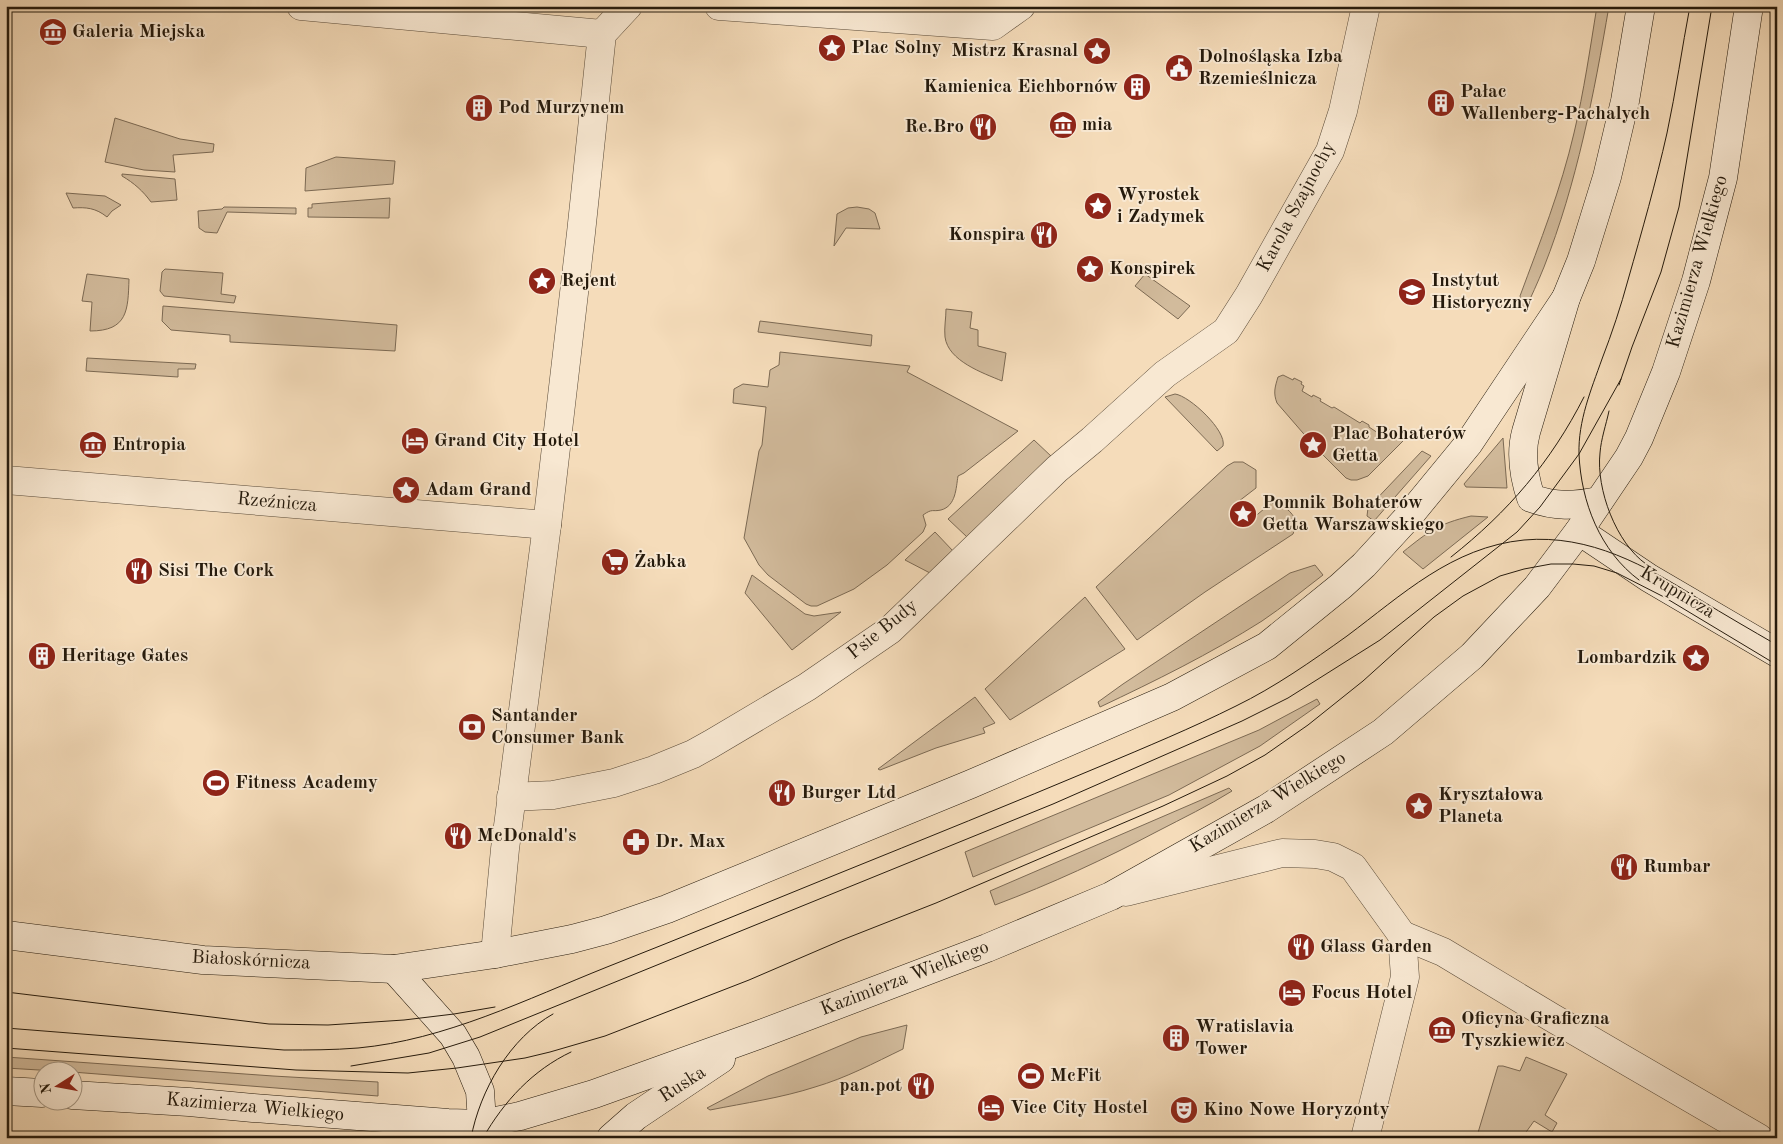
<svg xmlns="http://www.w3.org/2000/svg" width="1783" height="1144" viewBox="0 0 1783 1144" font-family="'Old Standard TT',serif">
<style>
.green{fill:#d2bb9c;stroke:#7c6a54}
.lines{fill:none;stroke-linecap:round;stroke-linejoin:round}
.street-casing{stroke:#594a38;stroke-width:29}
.secondary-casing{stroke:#251a0c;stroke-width:29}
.street{stroke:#f8e8d2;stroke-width:28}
.secondary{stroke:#f8e8d2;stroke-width:28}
.tram{stroke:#251a0c;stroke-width:1}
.labels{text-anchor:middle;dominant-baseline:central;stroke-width:4;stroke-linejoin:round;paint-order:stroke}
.poi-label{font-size:19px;font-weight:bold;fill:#251a0c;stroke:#f8e8d2;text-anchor:start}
.street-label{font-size:19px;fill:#251a0c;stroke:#f8e8d2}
</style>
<rect width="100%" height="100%" fill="#f5dcba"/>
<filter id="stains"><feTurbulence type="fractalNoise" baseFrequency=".004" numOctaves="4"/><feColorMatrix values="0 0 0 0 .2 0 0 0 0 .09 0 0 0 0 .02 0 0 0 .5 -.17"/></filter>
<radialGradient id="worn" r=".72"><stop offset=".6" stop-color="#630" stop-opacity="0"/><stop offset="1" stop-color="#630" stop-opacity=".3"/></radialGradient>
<g class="green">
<path d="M1597 6H1609C1594 94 1577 183 1544 267 1538 282 1531 297 1524 312L1520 296C1540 242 1561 189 1574 133 1584 91 1590 49 1597 6Z"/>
<polygon points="115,118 180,139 214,144 213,152 173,155 175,172 144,170 105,162"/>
<polygon points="336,157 395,161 393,184 305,191 306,168"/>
<path d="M122 174 175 179 177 200 151 202C143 191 134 183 122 176Z"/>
<path d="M66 193 105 196 121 205 112 211 107 217C96 208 86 207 73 208Z"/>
<polygon points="390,198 389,218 308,217 308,208 312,208 312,204"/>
<polygon points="224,207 296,208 296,214 227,212 217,233 205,232 199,228 198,211 222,209"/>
<polygon points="857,207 869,209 875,213 880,229 846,228 834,246 837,214 848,208"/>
<polygon points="165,269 223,273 221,294 236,296 234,303 164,296 160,291 162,272"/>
<path d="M87 274 129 279C128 310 128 331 90 331L92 302 82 301Z"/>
<polygon points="1145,274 1190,306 1178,319 1135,286"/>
<polygon points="163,306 397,325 395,351 230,342 230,335 171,330 162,321"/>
<path d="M946 309 972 312 970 328 978 330V346L1006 353 1002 381C983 373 948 361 945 337 944 328 946 318 946 309Z"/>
<polygon points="760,321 872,335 871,346 758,332"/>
<path d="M780 352 910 366 907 372 1018 431 964 473 958 476C956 488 956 506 941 510 932 512 933 508 923 515L926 525 923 532 887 565 854 589 817 606H811L806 604 768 575 759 565 744 538 759 451 762 445 766 407 733 403 734 389 743 384 768 387 770 370 779 365Z"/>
<polygon points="87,358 196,364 195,369 178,369 178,377 86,371"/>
<path d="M1283 375 1293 380 1294 378 1302 382 1301 384 1304 386 1302 391 1312 397 1313 395 1321 399 1320 401 1332 408 1334 407 1360 423 1362 421 1369 425V427L1378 433 1381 428 1386 431 1388 429 1404 440 1368 476 1357 480H1351L1346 478 1316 448 1277 403C1273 393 1275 387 1278 377Z"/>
<path d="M1175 394C1190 396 1227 431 1223 446L1217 451 1165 397Z"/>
<polygon points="1503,438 1507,488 1466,487 1464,484"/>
<polygon points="1034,440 1052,457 967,537 948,519"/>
<polygon points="1422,451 1431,456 1374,521 1367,516 1368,508"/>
<path d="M1234 462H1243L1256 470V488L1230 508 1245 525 1271 503C1285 505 1291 511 1297 522L1293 534 1205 592 1137 640 1096 587 1227 466Z"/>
<path d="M1471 516 1488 517 1423 569 1403 552C1429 531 1438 524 1471 516Z"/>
<polygon points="935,532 953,551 930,573 905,560"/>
<path d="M1315 565 1323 575C1303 590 1283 607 1262 621 1210 654 1155 681 1100 707L1098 702 1123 684 1290 573Z"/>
<polygon points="752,575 805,614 814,616 841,612 792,650 745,593"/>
<polygon points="1085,597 1125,649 1010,720 985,689"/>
<polygon points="975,697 995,723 983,728 985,733 936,748 880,770 878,769"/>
<polygon points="1317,699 1320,704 1260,746 1169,795 973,877 965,852 1259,730"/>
<path d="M1229 788 1232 791C1208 806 1183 818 1158 831 1105 859 1051 884 995 905L990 891Z"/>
<path d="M907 1025 903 1049C874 1063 846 1078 815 1087 781 1098 745 1103 710 1110L707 1108 768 1076 861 1037Z"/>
<polygon points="6,1057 273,1076 378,1082 378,1096 72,1072 6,1068"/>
<polygon points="1526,1057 1567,1074 1545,1115 1557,1123 1552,1132 1534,1121 1524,1135 1477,1136 1498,1066 1503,1066 1520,1071"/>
</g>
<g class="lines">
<defs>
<g id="street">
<polyline points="301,6 602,34"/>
<polyline points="719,6 993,26 1021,6"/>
<polyline points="6,480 547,525"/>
<polyline points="511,797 553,795 614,783 654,770 693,754 711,744 807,687 890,630 1057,469 1092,440 1165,374 1226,331 1249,295 1330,151 1343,111 1366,6"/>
<polyline points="1126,892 1282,853 1315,854 1333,857 1353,867 1402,935 1405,977 1365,1138"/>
<polyline points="1402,935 1443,952 1551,1017 1759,1138"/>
<polyline points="495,954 505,849 547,525 581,233 602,34 628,6"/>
</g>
<g id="secondary">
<path d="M1599 501C1574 506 1555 507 1531 498 1524 477 1520 454 1526 432L1566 298 1581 261 1607 177 1625 101 1641 6"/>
<polyline points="1579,531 1649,578 1777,653"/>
<polyline points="6,935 203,960 394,969 495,954 572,939 606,930 667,909 971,784 1172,697 1267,646 1341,586 1364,565 1409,516 1469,443 1566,298"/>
<polyline points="394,969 453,1035 466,1057 480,1091 483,1138"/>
<polyline points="6,1091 42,1093"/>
<polyline points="72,1095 189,1102 253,1108 448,1123 482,1124 520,1116 594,1094 758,1035 987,948 1111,896 1266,809 1383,732 1472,656 1537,587 1579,531 1629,457 1639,438 1666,372 1696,281 1712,220 1723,178 1749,6"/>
<polyline points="611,1138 636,1116 721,1059"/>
</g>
</defs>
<use href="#street" class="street-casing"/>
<use href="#secondary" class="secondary-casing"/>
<use href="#street" class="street"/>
<use href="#secondary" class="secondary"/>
<g class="tram">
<polyline points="1619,385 1632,347 1661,272 1679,207 1712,6"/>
<path d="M1609 411C1606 425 1601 439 1600 453 1596 489 1616 543 1646 564"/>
<path d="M1451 557C1508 512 1551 462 1584 397"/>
<path d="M1639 580C1600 551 1581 502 1579 454 1578 421 1591 390 1602 359 1612 333 1621 306 1628 280 1642 231 1656 182 1667 133 1676 91 1682 48 1690 6"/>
<polyline points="6,992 269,1024 328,1025 404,1020 454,1014 495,1007"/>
<path d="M6 1028 284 1050C309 1050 333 1050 358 1048 445 1040 527 999 607 967 683 937 759 906 835 875 924 839 1013 803 1101 766 1146 747 1192 728 1236 706 1275 687 1312 661 1347 636 1402 595 1452 547 1524 540 1590 534 1646 566 1699 599 1725 615 1751 630 1777 645"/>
<polyline points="6,1048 296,1070 408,1073 457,1068 525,1058 550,1052 605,1036 749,980 842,940 936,903 1163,806 1227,776 1265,755 1308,725 1363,681 1434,617 1463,596 1500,576 1524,569 1551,564 1573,564 1594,566 1617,573 1664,597 1777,665"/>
<polyline points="351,1066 429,1053 480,1037 1053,804 1242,721 1288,698 1380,640 1517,532 1540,507 1579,454 1621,379"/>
<path d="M471 1138C480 1090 510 1038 553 1014"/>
<path d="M483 1138C504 1101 533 1070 571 1052"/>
</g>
</g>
<defs>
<symbol id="museum-disc" viewBox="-11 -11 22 22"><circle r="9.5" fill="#8f2418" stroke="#f8e8d2"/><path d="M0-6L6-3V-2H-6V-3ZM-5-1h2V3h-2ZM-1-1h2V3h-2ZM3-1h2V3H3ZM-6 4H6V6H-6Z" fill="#fff"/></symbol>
<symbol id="sight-disc" viewBox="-11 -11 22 22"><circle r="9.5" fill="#8f2418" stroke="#f8e8d2"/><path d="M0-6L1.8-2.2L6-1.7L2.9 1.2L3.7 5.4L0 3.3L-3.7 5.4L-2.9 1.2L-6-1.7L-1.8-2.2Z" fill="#fff"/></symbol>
<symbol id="civic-disc" viewBox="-11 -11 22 22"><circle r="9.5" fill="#8f2418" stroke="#f8e8d2"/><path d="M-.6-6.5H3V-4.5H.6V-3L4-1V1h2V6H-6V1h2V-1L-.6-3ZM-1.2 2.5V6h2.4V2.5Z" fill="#fff"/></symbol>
<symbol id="building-disc" viewBox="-11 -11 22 22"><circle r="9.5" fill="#8f2418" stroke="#f8e8d2"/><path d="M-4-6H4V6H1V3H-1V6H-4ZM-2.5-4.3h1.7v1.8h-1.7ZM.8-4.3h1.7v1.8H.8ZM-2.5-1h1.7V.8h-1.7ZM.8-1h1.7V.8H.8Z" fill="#fff"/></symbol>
<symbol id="restaurant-disc" viewBox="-11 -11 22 22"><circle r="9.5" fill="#8f2418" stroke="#f8e8d2"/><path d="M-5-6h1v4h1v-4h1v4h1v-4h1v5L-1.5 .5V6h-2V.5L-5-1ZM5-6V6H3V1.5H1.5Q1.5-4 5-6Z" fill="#fff"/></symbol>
<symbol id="university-disc" viewBox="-11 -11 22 22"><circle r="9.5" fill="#8f2418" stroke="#f8e8d2"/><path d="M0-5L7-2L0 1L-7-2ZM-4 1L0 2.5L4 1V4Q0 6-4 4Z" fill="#fff"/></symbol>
<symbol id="hotel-disc" viewBox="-11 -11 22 22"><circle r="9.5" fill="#8f2418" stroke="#f8e8d2"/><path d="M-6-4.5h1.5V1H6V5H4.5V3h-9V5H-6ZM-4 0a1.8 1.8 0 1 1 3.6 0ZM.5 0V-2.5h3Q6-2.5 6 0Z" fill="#fff"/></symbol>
<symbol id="supermarket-disc" viewBox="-11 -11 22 22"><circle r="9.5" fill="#8f2418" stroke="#f8e8d2"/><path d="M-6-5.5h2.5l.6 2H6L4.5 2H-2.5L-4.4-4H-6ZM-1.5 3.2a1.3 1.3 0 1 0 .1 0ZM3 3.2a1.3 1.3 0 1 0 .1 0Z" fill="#fff"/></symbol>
<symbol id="bank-disc" viewBox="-11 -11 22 22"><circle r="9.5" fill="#8f2418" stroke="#f8e8d2"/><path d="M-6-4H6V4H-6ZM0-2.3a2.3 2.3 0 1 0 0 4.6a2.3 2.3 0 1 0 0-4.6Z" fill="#fff"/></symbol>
<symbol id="stadium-disc" viewBox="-11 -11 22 22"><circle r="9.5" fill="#8f2418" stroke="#f8e8d2"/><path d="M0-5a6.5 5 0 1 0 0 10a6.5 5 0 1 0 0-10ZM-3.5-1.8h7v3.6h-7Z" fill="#fff"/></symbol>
<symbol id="pharmacy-disc" viewBox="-11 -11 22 22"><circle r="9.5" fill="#8f2418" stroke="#f8e8d2"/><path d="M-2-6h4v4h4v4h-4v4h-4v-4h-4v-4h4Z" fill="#fff"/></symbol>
<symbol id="theatre-disc" viewBox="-11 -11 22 22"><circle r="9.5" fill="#8f2418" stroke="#f8e8d2"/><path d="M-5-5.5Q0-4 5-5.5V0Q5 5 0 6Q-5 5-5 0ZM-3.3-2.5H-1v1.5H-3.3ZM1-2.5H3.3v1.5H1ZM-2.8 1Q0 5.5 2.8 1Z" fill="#fff"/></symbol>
</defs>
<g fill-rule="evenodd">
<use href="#museum-disc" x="37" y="16" width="32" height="32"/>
<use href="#sight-disc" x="816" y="32" width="32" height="32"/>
<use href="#sight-disc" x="1081" y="35" width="32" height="32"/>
<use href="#civic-disc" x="1163" y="52" width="32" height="32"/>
<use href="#building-disc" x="1121" y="71" width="32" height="32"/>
<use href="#building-disc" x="1425" y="87" width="32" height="32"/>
<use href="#building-disc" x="463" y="92" width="32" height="32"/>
<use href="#museum-disc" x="1047" y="109" width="32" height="32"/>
<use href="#restaurant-disc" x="967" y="111" width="32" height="32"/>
<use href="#sight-disc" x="1082" y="190" width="32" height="32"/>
<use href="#restaurant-disc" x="1028" y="219" width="32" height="32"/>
<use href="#sight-disc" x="1074" y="253" width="32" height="32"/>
<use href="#sight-disc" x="526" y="265" width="32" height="32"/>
<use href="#university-disc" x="1396" y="276" width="32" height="32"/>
<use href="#hotel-disc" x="399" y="425" width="32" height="32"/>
<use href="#museum-disc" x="77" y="429" width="32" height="32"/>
<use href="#sight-disc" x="1297" y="429" width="32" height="32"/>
<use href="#sight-disc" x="390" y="474" width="32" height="32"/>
<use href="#sight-disc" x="1227" y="498" width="32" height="32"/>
<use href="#supermarket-disc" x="599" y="546" width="32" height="32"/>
<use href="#restaurant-disc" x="123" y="555" width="32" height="32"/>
<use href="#building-disc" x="26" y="640" width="32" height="32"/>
<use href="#sight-disc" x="1680" y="642" width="32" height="32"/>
<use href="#bank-disc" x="456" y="711" width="32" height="32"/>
<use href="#stadium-disc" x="200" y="767" width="32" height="32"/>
<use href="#restaurant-disc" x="766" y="777" width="32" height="32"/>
<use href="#sight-disc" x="1403" y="790" width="32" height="32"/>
<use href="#restaurant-disc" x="442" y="820" width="32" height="32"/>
<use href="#pharmacy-disc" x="620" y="826" width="32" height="32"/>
<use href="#restaurant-disc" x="1608" y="851" width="32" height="32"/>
<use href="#restaurant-disc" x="1285" y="931" width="32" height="32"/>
<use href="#hotel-disc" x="1276" y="977" width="32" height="32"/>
<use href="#museum-disc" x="1426" y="1014" width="32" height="32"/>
<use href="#building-disc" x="1160" y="1022" width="32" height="32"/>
<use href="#stadium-disc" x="1015" y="1060" width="32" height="32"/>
<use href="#restaurant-disc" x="905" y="1070" width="32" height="32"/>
<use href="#hotel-disc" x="975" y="1092" width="32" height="32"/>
<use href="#theatre-disc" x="1168" y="1094" width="32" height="32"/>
</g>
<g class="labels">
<g class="poi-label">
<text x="72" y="32">Galeria Miejska</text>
<text x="851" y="48">Plac Solny</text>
<text x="1078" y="51" text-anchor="end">Mistrz Krasnal</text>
<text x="1198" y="57">Dolnośląska Izba<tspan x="1198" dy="22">Rzemieślnicza</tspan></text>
<text x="1118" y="87" text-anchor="end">Kamienica Eichbornów</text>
<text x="1460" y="92">Pałac<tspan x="1460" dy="22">Wallenberg-Pachalych</tspan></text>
<text x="498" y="108">Pod Murzynem</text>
<text x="1082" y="125">mia</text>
<text x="964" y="127" text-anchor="end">Re.Bro</text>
<text x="1117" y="195">Wyrostek<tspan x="1117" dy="22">i Zadymek</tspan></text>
<text x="1025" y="235" text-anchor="end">Konspira</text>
<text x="1109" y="269">Konspirek</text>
<text x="561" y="281">Rejent</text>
<text x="1431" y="281">Instytut<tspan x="1431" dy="22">Historyczny</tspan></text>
<text x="1332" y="434">Plac Bohaterów<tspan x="1332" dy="22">Getta</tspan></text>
<text x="434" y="441">Grand City Hotel</text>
<text x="112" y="445">Entropia</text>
<text x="425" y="490">Adam Grand</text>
<text x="1262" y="503">Pomnik Bohaterów<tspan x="1262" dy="22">Getta Warszawskiego</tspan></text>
<text x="634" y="562">Żabka</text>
<text x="158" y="571">Sisi The Cork</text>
<text x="61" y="656">Heritage Gates</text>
<text x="1677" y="658" text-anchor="end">Lombardzik</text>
<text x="491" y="716">Santander<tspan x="491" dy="22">Consumer Bank</tspan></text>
<text x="235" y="783">Fitness Academy</text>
<text x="801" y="793">Burger Ltd</text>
<text x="1438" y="795">Kryształowa<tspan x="1438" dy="22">Planeta</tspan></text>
<text x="477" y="836">McDonald's</text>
<text x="655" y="842">Dr. Max</text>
<text x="1643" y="867">Rumbar</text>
<text x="1320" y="947">Glass Garden</text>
<text x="1311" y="993">Focus Hotel</text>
<text x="1461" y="1019">Oficyna Graficzna<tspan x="1461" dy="22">Tyszkiewicz</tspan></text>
<text x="1195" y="1027">Wratislavia<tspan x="1195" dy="22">Tower</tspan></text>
<text x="1050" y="1076">McFit</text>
<text x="902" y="1086" text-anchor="end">pan.pot</text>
<text x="1010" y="1108">Vice City Hostel</text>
<text x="1203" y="1110">Kino Nowe Horyzonty</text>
</g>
<g class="street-label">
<text transform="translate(1297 207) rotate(-62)">Karola Szajnochy</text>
<text transform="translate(1698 262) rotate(-74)">Kazimierza Wielkiego</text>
<text transform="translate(277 503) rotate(5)">Rzeźnicza</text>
<text transform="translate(1677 593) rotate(31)">Krupnicza</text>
<text transform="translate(883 630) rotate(-39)">Psie Budy</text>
<text transform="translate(1268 803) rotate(-31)">Kazimierza Wielkiego</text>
<text transform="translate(251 961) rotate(3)">Białoskórnicza</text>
<text transform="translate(905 979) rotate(-21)">Kazimierza Wielkiego</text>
<text transform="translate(683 1085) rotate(-33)">Ruska</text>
<text transform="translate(255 1108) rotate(5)">Kazimierza Wielkiego</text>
</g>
</g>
<rect width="1783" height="1144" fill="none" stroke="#f5dcba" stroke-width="25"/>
<rect x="8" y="8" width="1768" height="1129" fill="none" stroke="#251a0c" stroke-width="2.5"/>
<rect x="12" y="12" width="1758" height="1119" fill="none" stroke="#251a0c"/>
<g transform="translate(58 1086) rotate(259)"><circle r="24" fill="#f8e8d2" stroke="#a49683"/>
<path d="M0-4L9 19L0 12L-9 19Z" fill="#8f2418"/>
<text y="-8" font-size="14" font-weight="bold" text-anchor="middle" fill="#251a0c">N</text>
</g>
<rect width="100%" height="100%" filter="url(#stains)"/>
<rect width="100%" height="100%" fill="url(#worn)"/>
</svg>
